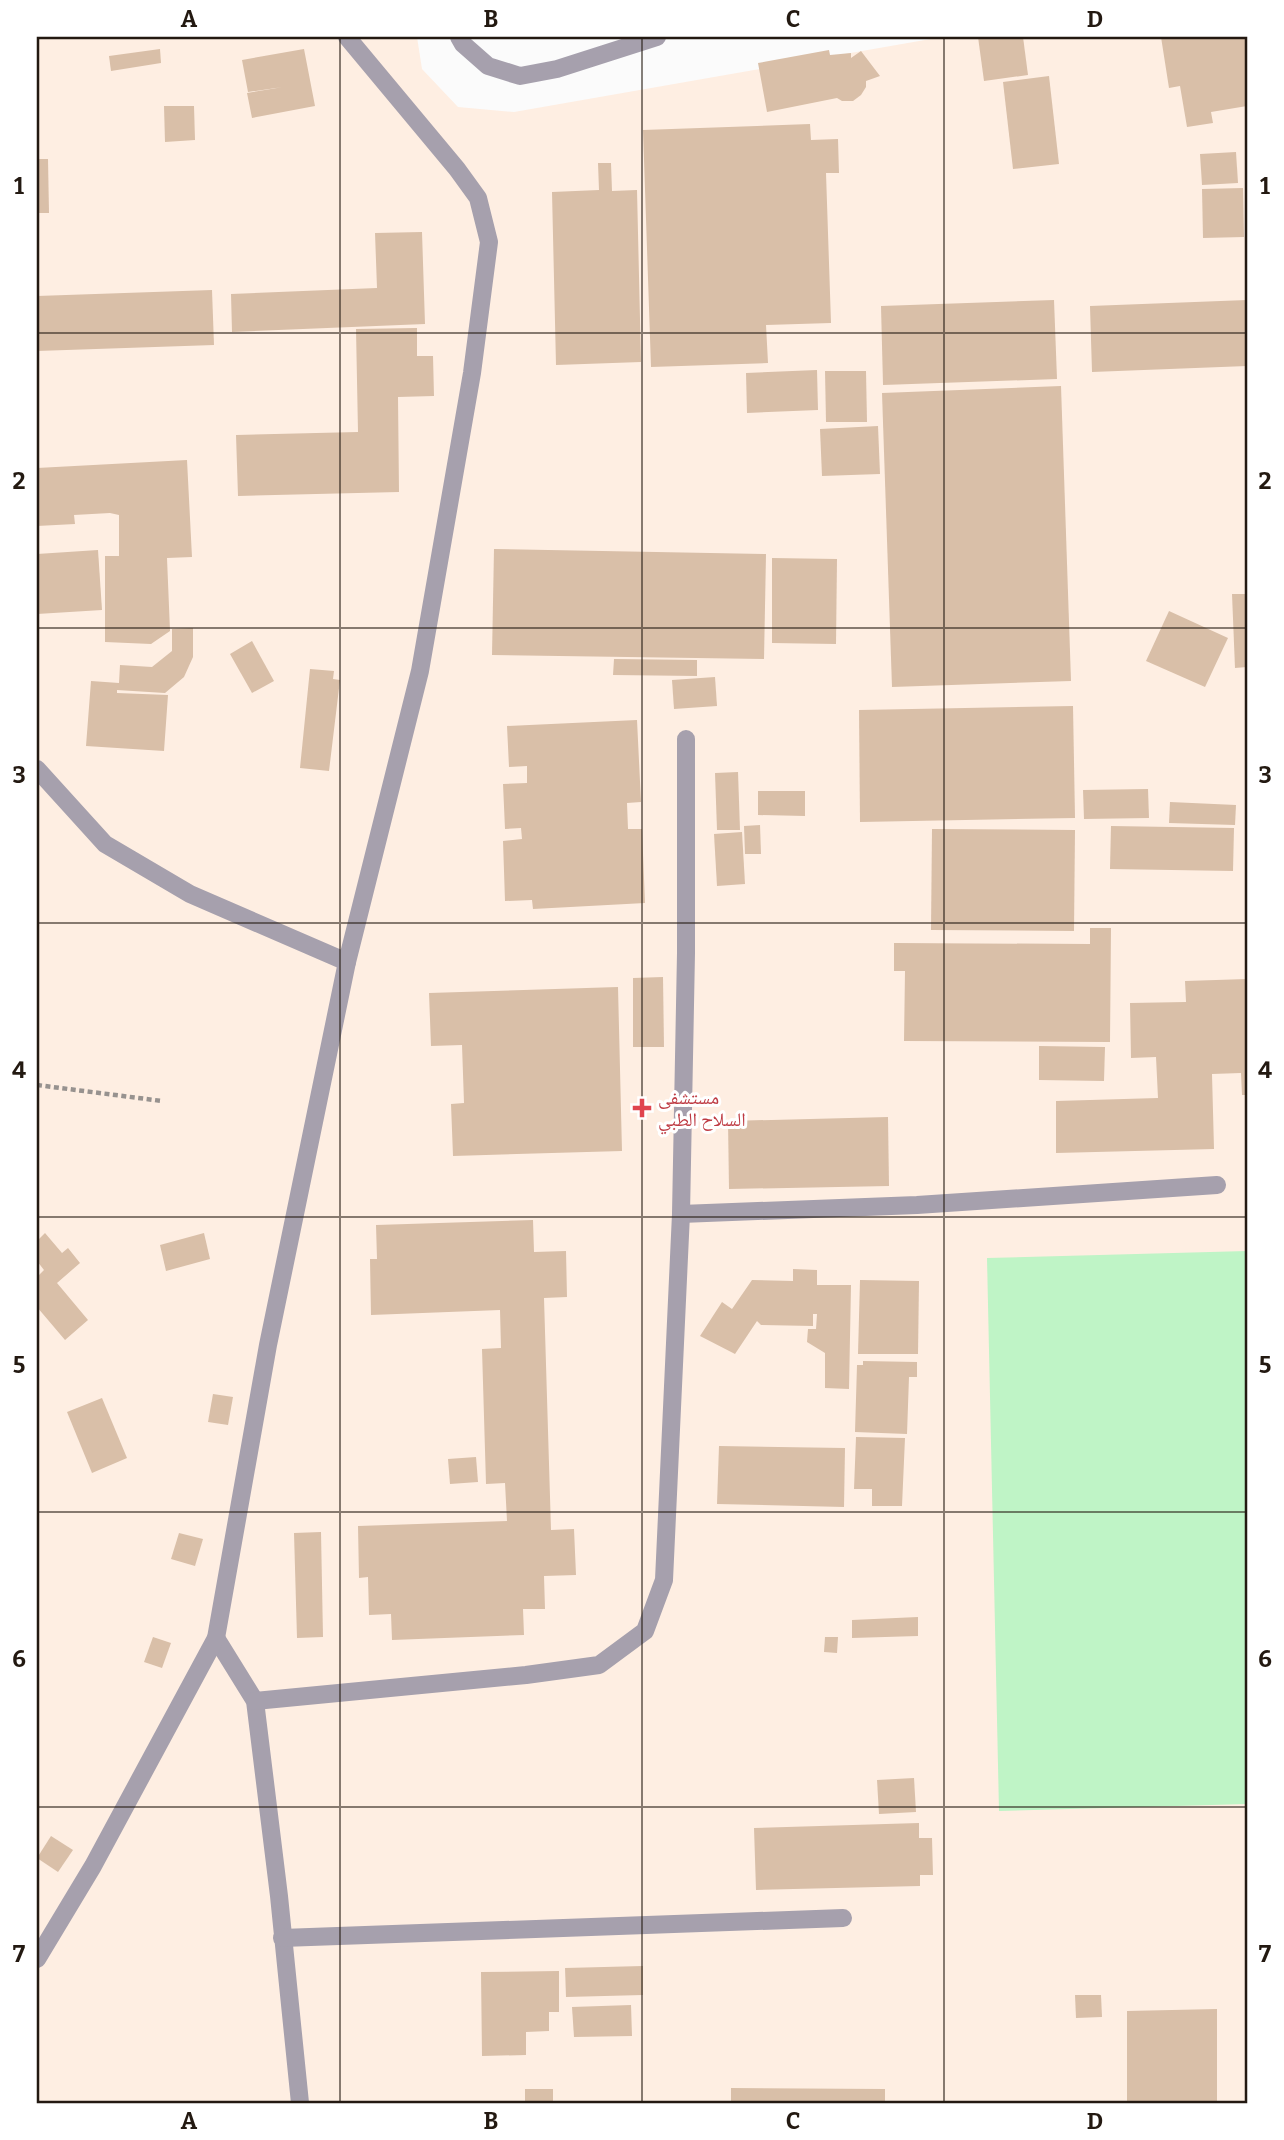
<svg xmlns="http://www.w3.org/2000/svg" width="1284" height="2140" viewBox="0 0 1284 2140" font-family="Bitter,'Noto Naskh Arabic',serif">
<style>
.medical{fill:#feeee2}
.green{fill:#bff4c6}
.building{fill:#d9bfa8}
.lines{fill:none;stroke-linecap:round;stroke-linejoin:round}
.path{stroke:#97928f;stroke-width:4.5;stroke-dasharray:5 3.5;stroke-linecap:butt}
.service{stroke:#a6a0ad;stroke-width:18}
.minor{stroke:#a6a0ad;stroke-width:18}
.grid{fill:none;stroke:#231911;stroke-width:2;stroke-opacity:0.55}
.health-dot{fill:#e0444e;stroke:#fff;stroke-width:2.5}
.labels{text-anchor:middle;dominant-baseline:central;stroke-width:6;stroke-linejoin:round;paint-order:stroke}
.health-label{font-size:19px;fill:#be3a42;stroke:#fff;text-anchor:start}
.neatline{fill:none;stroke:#231911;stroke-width:2.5}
.grid-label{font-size:23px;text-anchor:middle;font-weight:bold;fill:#231911}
</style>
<rect width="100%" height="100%" fill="#fbfbfb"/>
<polygon class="medical" points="37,37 417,37 422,69 458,107 514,112 942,37 1247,37 1247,2103 37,2103"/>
<polygon class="green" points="1247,1251 1247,1804 999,1811 987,1258"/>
<g class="building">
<polygon points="978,37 1023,37 1028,75 984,81"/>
<polygon points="1161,37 1247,37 1247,106 1211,112 1213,123 1187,127 1180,86 1169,88"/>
<polygon points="160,49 161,63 111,71 109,56"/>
<polygon points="304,49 315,106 252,118 247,93 283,87 248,92 242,60"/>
<polygon points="829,50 830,55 851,53 851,58 861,51 880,76 866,81 866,87 861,95 853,101 842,101 837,98 767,112 758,63"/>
<polygon points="1049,76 1059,164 1013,169 1003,82"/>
<polygon points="164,106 194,106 195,140 165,142"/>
<polygon points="810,124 811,140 838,139 839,173 826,173 831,323 766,325 768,363 651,367 643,130"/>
<polygon points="1236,152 1238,183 1202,185 1200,154"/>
<polygon points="37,159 48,159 49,213 37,213"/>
<polygon points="598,163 611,163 612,191 637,190 641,362 556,365 552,192 599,190"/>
<polygon points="1243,188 1244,237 1203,238 1202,189"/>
<polygon points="422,232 425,324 232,332 231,294 377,288 375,233"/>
<polygon points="212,290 214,345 37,351 37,296"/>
<polygon points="1054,300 1057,379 883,385 881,306"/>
<polygon points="1247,300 1247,366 1092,372 1090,306"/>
<polygon points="417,328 417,356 433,356 434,396 398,397 399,492 238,496 236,435 358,432 356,329"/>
<polygon points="817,370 818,410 747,413 746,373"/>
<polygon points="825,371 866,371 867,422 826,422"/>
<polygon points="1061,386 1071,681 892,687 882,393"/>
<polygon points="878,426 880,474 822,476 820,429"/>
<polygon points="187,460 192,557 167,558 170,631 151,644 105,642 105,556 119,556 119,515 110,513 74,515 75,524 37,526 37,468"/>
<polygon points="494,549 766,554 764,659 492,655"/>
<polygon points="98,550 102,610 37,614 37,554"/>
<polygon points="772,558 837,559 836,644 772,643"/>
<polygon points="1232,594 1247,594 1247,667 1235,668"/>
<polygon points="1169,611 1228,638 1205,687 1146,661"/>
<polygon points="193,628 193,657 184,677 165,693 117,690 117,693 168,695 164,751 86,746 91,681 119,683 120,665 152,667 172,651 172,629"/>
<polygon points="252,641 274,681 252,693 230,654"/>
<polygon points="614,659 697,660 697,676 613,675"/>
<polygon points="310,669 334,671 333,679 340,680 329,771 300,768"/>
<polygon points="715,677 717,706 674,709 672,680"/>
<polygon points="1073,706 1075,818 860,822 859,710"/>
<polygon points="637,720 641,802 627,803 628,829 642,829 645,903 533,909 532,900 505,901 503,841 522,839 521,828 505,829 503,784 527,783 527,766 509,767 507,726"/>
<polygon points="738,772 740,830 717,830 715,773"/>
<polygon points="1148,789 1149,818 1084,819 1083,790"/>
<polygon points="758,791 805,791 805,816 758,815"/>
<polygon points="1170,802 1236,805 1235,825 1169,823"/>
<polygon points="760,825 761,854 745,854 744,826"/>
<polygon points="1111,826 1234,828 1233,871 1110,869"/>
<polygon points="932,829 1075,830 1074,931 931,930"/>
<polygon points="742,832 745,884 717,886 714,834"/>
<polygon points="1090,928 1111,928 1110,1042 904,1041 905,971 894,971 894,943 1090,944"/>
<polygon points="663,977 664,1047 633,1047 633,978"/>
<polygon points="1247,979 1247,1095 1242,1095 1241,1073 1212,1074 1214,1149 1056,1153 1056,1101 1158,1098 1156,1057 1131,1058 1130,1003 1186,1002 1185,981"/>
<polygon points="618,987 622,1151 453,1156 451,1104 464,1103 462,1045 431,1046 429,993"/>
<polygon points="1039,1046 1105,1047 1104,1081 1039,1080"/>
<polygon points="888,1117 889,1186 729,1189 728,1121"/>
<polygon points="533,1220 534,1252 566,1251 567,1297 544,1298 551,1530 574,1529 576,1575 544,1576 545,1609 523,1609 524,1635 392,1640 391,1614 369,1615 368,1577 359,1578 358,1526 507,1521 505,1483 486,1484 482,1349 501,1348 500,1310 371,1315 370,1259 377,1259 376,1225"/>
<polygon points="45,1233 62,1253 68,1248 80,1263 57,1283 88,1320 65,1340 37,1307 37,1277 44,1270 37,1261 37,1241"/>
<polygon points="204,1233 210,1259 166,1271 160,1245"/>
<polygon points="793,1269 817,1270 817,1285 851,1285 849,1389 825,1388 825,1353 807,1342 808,1329 816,1329 817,1314 813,1314 813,1326 761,1325 757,1321 735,1354 700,1336 722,1302 732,1309 752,1280 793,1281"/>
<polygon points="860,1280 919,1281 918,1354 858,1354"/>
<polygon points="863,1361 917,1362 917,1377 909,1377 907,1434 855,1432 857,1365 863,1365"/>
<polygon points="213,1394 233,1397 228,1425 208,1422"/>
<polygon points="102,1398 127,1458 92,1473 67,1412"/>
<polygon points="856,1437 905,1438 902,1506 872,1506 872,1489 854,1489"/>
<polygon points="719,1446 845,1448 844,1507 717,1504"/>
<polygon points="476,1457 478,1482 450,1484 448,1459"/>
<polygon points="321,1532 323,1637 297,1638 294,1533"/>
<polygon points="179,1533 203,1539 195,1566 171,1559"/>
<polygon points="918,1617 918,1636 852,1638 852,1620"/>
<polygon points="153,1637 171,1643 162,1668 144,1662"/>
<polygon points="825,1637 838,1637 837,1653 824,1652"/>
<polygon points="914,1778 916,1812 879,1814 877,1780"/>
<polygon points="919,1823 919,1838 932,1838 933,1875 920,1875 920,1886 756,1890 754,1828"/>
<polygon points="51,1836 73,1850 58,1872 37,1858"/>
<polygon points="643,1966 643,1995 566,1997 565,1968"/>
<polygon points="559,1971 559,2012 549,2012 549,2031 526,2032 526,2055 482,2056 481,1972"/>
<polygon points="1075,1995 1101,1995 1102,2017 1076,2018"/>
<polygon points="631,2005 632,2036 574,2037 572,2007"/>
<polygon points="1217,2009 1217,2103 1127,2103 1127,2011"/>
<polygon points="731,2088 885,2089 885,2103 731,2103"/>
<rect x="525" y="2089" width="28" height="14"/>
</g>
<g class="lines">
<polyline class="path" points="37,1085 162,1101"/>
<g class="service">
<polyline points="681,1214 917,1205 1217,1185"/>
<polyline points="216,1638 255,1701 279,1896 300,2103"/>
<polyline points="255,1701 526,1675 599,1665 645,1631 664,1580 681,1214 686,953 686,739"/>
<polyline points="282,1938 843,1918"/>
</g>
<g class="minor">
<polyline points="459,37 463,44 488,66 520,76 557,69 657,37"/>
<polyline points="37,769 105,844 190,894 347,962"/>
<polyline points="37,1959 93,1866 216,1638 268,1345 347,962 420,671 472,373 489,242 478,198 457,169 347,37"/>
</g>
</g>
<path class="grid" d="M340 37V2103M642 37V2103M944 37V2103M37 333H1247M37 628H1247M37 923H1247M37 1217H1247M37 1512H1247M37 1807H1247"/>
<path class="health-dot" d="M638.5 1097.5h7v7h7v7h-7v7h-7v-7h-7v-7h7z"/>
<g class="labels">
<g class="health-label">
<text x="658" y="1097">مستشفى<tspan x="658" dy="22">السلاح الطبي</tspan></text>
</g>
</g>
<rect width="1284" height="2140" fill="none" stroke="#ffffff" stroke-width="77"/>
<rect x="38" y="38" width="1208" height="2064" class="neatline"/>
<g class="grid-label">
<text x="189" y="27">A</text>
<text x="491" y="27">B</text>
<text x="793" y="27">C</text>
<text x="1095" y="27">D</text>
<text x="19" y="194">1</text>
<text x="1265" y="194">1</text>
<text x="19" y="489">2</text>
<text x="1265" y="489">2</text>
<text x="19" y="783">3</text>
<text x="1265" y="783">3</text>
<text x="19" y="1078">4</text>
<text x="1265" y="1078">4</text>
<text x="19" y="1373">5</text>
<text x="1265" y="1373">5</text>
<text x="19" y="1667">6</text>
<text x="1265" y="1667">6</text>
<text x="19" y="1962">7</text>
<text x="1265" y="1962">7</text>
<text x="189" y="2129">A</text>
<text x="491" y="2129">B</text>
<text x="793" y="2129">C</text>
<text x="1095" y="2129">D</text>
</g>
</svg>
